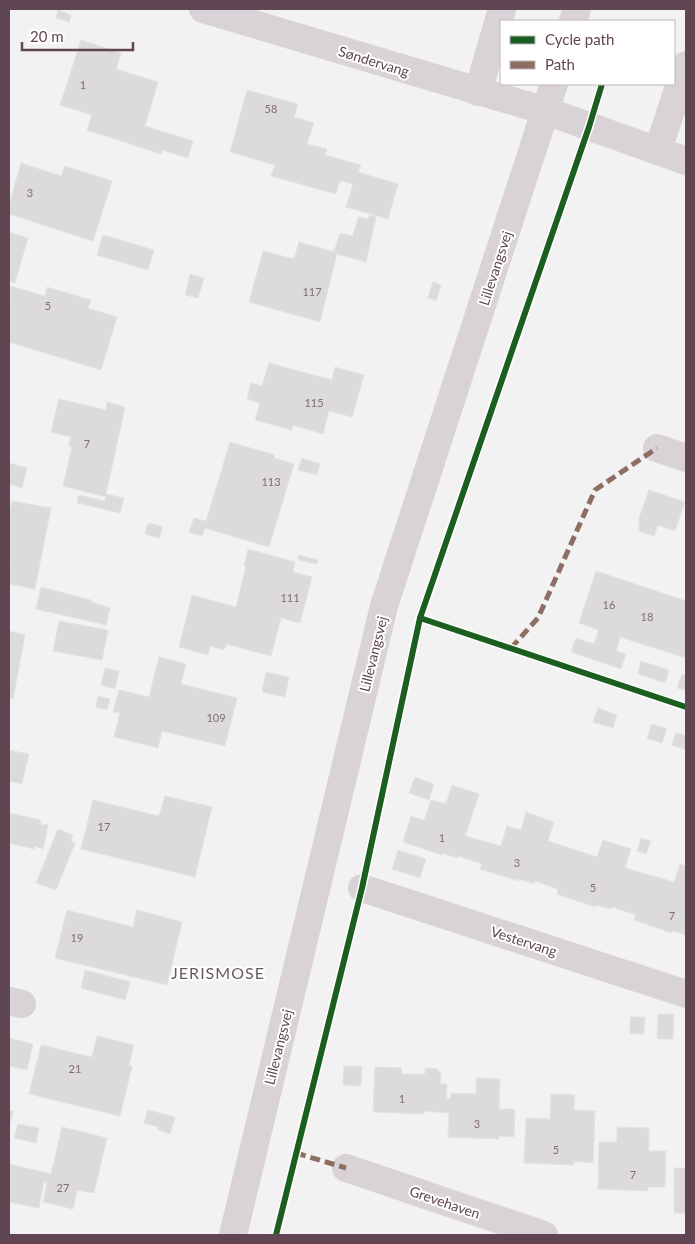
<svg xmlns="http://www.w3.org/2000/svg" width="695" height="1244" viewBox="0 0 695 1244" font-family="Lato,sans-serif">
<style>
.building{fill:#dddada;stroke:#e4e3e3}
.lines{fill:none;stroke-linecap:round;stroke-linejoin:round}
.minor{stroke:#d9d3d7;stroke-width:28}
.quiet{stroke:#8d6e63;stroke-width:5;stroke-dasharray:10 5;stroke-linecap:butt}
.cycleway-casing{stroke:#fff;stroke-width:9}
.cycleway{stroke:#1b5e20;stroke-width:6}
.labels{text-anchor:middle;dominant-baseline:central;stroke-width:4;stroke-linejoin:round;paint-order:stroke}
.number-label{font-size:11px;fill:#806c76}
.street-label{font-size:14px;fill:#604652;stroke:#fff}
.quarter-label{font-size:16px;letter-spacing:1px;fill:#665c60;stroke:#fff}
</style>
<rect width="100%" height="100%" fill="#f1f2f1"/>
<g class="building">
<polygon points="58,10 71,15 69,22 56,18"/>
<polygon points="81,40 121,53 116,69 158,82 145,126 193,141 188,158 162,150 161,154 87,130 92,115 60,105"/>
<polygon points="247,90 298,104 294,117 314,123 307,144 327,149 325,155 361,165 358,172 398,184 388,219 346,207 353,184 340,181 336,194 271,176 275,165 230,152"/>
<polygon points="21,163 61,176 65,166 112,181 93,241 9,214 9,205"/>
<polygon points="369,215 376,217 366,262 337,254 320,322 249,302 263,251 294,259 299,242 334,252 340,233 353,236 358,217 368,219"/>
<polygon points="9,232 28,238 15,283 9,281"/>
<polygon points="103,235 154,250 148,270 97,255"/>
<polygon points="190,274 204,278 198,298 185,295"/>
<polygon points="433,282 441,285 436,301 428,298"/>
<polygon points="10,286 45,296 47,287 91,300 88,308 117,317 101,370 9,342"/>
<polygon points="269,363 332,380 335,367 364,375 352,417 329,411 323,434 293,425 292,430 255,420 260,403 247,399 251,383 262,386"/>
<polygon points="59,399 106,410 107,402 125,407 106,494 124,498 120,513 77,503 79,495 105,501 106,497 63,486 72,447 69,446 71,437 51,432"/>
<polygon points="230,442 275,455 274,458 294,464 269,547 205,528 202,536 189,532 194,518 206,521"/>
<polygon points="302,458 320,464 317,475 298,470"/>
<polygon points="9,463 27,468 22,488 9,484"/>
<polygon points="649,490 685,502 675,531 658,525 654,536 639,531 639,518"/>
<polygon points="12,501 51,508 35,589 9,584 10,562 9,561 9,517"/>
<polygon points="148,523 163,527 159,538 145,534"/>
<polygon points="248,549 295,562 293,572 312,577 300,623 281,618 271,656 226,644 224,650 210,646 208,655 179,647 192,595 236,607 246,566 244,565"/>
<polygon points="299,555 318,560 317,564 298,560"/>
<polygon points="596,571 686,601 686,658 620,637 616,651 626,654 621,669 571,652 576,638 594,644 599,630 579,623"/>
<polygon points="41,587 91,600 91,602 110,608 106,625 36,609"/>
<polygon points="59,621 108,630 102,660 53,651"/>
<polygon points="9,631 25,635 13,699 9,698"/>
<polygon points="159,657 186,664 181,684 237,698 225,746 162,731 158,748 114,737 120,713 113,712 119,690 149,697"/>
<polygon points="641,661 669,670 665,683 638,674"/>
<polygon points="105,668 119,671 115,689 101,685"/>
<polygon points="266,672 289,677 285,697 262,692"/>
<polygon points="682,674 686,676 686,690 677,688"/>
<polygon points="98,696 110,699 107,710 96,707"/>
<polygon points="598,708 617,715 613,728 593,722"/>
<polygon points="652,724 667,729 662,743 647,738"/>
<polygon points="676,732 686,736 686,750 672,745"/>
<polygon points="9,750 29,754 22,784 9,781"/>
<polygon points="415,777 434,784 429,800 409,793"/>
<polygon points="452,785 479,794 465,836 501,846 507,826 521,830 526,812 554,822 548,841 597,857 603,840 631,849 625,868 674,882 680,864 686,866 686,935 673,931 672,933 634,920 636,915 612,907 611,909 596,905 595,907 557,894 558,889 535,881 534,884 519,879 519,881 480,869 482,864 458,856 457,858 442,853 442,855 403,842 411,816 424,820 431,800 446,804"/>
<polygon points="165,796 212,807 195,877 81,849 93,800 159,816"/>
<polygon points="9,813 41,820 40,824 48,825 43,849 35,846 34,849 9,843"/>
<polygon points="58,829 73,835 71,841 75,843 56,890 36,883"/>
<polygon points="641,838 651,841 646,854 637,851"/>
<polygon points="398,850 426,859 420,878 392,869"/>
<polygon points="67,910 133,927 137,910 182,922 167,985 55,958"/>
<polygon points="85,970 130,982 125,1000 81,988"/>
<polygon points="658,1014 674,1014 673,1039 657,1039"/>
<polygon points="630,1017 645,1017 644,1034 630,1034"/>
<polygon points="97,1036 134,1045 129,1065 132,1067 120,1116 29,1094 41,1045 92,1057"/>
<polygon points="9,1038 33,1044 27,1070 9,1066"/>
<polygon points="344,1066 362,1066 361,1086 343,1085"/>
<polygon points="375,1067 402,1068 401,1074 425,1074 425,1068 438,1069 438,1071 441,1072 440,1084 447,1084 446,1099 450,1099 451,1093 476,1094 476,1078 500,1079 499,1109 515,1109 514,1137 499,1136 499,1139 448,1137 449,1113 424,1111 424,1114 373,1112"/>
<polygon points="551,1094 575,1095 574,1110 595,1111 593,1163 574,1161 573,1165 524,1163 526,1118 550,1119"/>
<polygon points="9,1110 13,1111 9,1129"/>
<polygon points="148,1110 175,1117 170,1134 157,1129 158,1127 144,1123"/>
<polygon points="18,1124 39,1128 36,1143 14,1138"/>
<polygon points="62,1127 107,1138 94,1193 77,1190 73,1209 43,1202 47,1183 44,1182 39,1208 9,1202 9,1164 51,1174"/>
<polygon points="617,1127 649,1128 649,1151 666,1151 665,1187 648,1187 648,1191 598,1189 599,1142 617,1142"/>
<rect x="674" y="1168" width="12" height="45"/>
</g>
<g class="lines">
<g class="minor">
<polyline points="203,9 546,111 686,161"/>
<polyline points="573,21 577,9"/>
<polyline points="478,92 502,9"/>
<polyline points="658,150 686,65"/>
<polyline points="657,448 686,458"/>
<polyline points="362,888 686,994"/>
<polyline points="9,1001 22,1004"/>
<polyline points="346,1168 544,1235"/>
<polyline points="233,1235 384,606 554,84"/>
</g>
<g class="quiet">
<polyline points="511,648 538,618 595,490 657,448"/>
<polyline points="296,1153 346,1168"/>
</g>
<defs>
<g id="cycleway">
<polyline points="420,618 686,707"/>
<polyline points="276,1235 362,888 420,618 589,127 602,84"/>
</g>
</defs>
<use href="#cycleway" class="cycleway-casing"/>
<use href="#cycleway" class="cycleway"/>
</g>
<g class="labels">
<g class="number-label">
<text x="83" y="84">1</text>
<text x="271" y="108">58</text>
<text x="30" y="192">3</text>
<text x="312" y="291">117</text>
<text x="48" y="305">5</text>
<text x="314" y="402">115</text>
<text x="87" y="443">7</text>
<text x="271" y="481">113</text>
<text x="290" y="597">111</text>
<text x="609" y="604">16</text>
<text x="647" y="616">18</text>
<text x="216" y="717">109</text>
<text x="104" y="826">17</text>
<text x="442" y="837">1</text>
<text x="517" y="862">3</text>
<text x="593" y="887">5</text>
<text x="672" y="915">7</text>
<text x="77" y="937">19</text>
<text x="75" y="1068">21</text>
<text x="402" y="1098">1</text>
<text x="477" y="1123">3</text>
<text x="556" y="1149">5</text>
<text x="633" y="1174">7</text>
<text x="63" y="1187">27</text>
</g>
<g class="street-label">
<text transform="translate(374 61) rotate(17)">Søndervang</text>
<text transform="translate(495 268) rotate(-72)">Lillevangsvej</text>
<text transform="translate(373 654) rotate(-76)">Lillevangsvej</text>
<text transform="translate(524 941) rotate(18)">Vestervang</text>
<text transform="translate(278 1047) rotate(-76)">Lillevangsvej</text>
<text transform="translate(445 1202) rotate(19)">Grevehaven</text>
</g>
<g class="quarter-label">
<text x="218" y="972">JERISMOSE</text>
</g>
</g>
<rect width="695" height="1244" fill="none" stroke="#604652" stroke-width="20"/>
<rect x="500" y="20" width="175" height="65" fill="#ffffff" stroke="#bfb5ba"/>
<rect x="510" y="36" width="25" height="8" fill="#1b5e20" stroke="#bfb5ba"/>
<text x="545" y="45" font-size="15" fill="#604652">Cycle path</text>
<rect x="510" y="61" width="25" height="8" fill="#8d6e63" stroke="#bfb5ba"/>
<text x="545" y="70" font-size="15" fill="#604652">Path</text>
<path d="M22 42v8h111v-8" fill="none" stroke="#604652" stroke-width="2.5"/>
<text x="30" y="42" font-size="15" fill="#604652" stroke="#ffffff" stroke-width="4" paint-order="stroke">20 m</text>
</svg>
